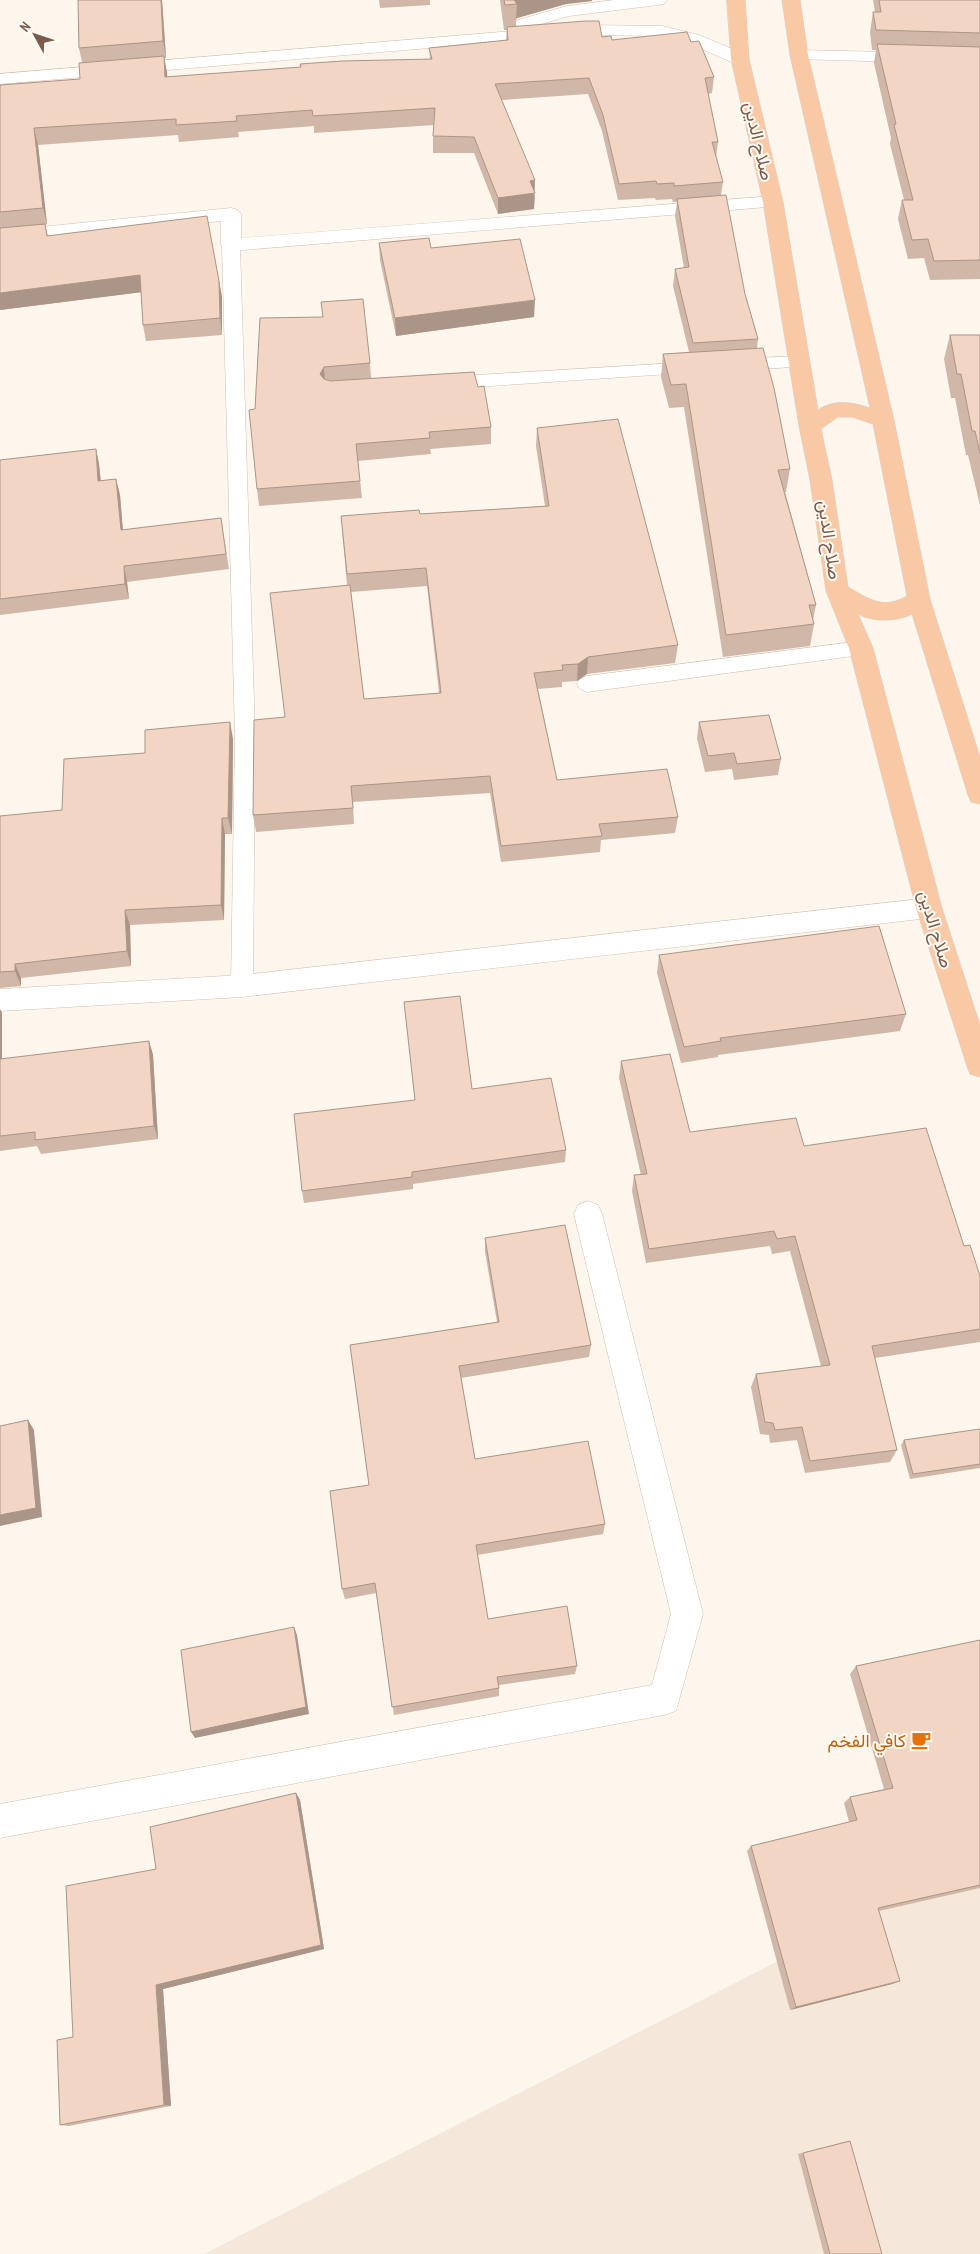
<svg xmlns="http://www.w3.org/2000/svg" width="980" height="2254" viewBox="0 0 980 2254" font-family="'PT Sans Narrow',Vazirmatn,sans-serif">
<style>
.residential{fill:#f5e8da}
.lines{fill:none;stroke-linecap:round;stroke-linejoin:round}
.service-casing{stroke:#d1beb0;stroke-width:1}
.minor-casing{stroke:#d1beb0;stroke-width:1}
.secondary-casing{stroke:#d6c0b0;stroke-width:1}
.trunk-casing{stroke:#dad1cd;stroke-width:1}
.service{fill:#fff;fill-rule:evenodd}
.minor{fill:#fff;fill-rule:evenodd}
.secondary{fill:#fff;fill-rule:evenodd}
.trunk{fill:#f9c8a4;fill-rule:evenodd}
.wall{fill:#d1b7a8;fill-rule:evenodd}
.shaded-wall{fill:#aa9588}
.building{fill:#f3d5c3;stroke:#aa9588}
.labels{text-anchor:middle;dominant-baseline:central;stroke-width:4;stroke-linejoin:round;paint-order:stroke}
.street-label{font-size:18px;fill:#7a5c4d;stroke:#fffaf3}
.food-label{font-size:18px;fill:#c56008;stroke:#fffaf3;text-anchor:end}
</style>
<rect width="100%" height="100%" fill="#fdf6ec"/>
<polygon class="residential" points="980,1858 980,2254 204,2254"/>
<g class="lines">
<defs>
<g id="service">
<polygon points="231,240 237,241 240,245 255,735 253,986 250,993 242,995 234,993 231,986 235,735 222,245 225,241"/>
<polygon points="800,356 806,358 809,362 806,366 734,371 728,369 725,365 728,361 734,359"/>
<polygon points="693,362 699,364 702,368 699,372 445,389 439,387 436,383 439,379 445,377"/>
<polygon points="861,641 868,643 871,648 868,653 861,655 587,692 580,689 577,684 580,679 587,676"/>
</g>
<g id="minor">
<polygon points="799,50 980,54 980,64 793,59 790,55 793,51"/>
<polygon points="773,196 780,198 783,202 780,206 231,251 224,249 221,245 221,221 0,243 0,231 231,208 238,210 241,214 241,238"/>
<polygon points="929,898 938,901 942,908 938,915 929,918 242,997 0,1011 0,989 242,975"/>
<polygon points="588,1201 598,1205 602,1214 703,1614 676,1711 664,1715 0,1838 0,1804 652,1685 671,1614 574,1214 578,1205"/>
</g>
<g id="secondary">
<polygon points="614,0 667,0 664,4 658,5 569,16 524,29 518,28 515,24 518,20 567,6"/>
<polygon points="585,25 662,26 699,35 746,55 749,59 746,63 740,64 734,63 687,43 662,36 585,35 0,84 0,74"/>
</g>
<path id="trunk" d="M727 0H745L749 59 783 202 818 410C834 399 852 402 870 408L790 55 782 0H800L808 55 894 420 930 599 980 757V804L971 802 968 795 912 614C898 622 872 622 858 614L873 648 942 908 980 1025V1077L970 1074 967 1066 916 908 849 648 826 591 810 480 799 426 763 202 731 59ZM838 417H852L873 424 907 596C883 610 869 599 848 587L832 480 821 429Z"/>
</defs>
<use href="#service" class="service-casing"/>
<use href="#minor" class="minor-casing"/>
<use href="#secondary" class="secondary-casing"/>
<use href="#trunk" class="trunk-casing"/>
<use href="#service" class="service"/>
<use href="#minor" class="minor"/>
<use href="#secondary" class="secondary"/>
<use href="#trunk" class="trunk"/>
</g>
<g class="wall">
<polygon points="78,0 162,0 166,58 164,58 167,77 430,59 429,48 506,40 507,30 504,30 500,0 592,0 592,1 566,4 517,18 516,20 516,26 602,37 612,40 691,42 714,77 712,93 708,94 718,142 716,158 723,182 721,195 745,294 758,339 757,348 790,469 786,492 785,492 816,605 813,620 814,624 810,646 723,657 684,407 669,408 661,377 663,354 689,352 673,286 675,269 684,268 675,216 677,202 673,202 672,199 656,200 655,198 618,200 602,131 588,94 501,100 535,197 534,209 498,214 474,153 433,153 433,136 434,125 314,133 314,126 238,132 239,137 179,142 178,135 38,145 47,224 45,225 48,236 219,281 222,297 222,335 146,341 143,325 141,292 0,310 0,85 80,79 82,62 79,48"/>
<polygon points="379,0 430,0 430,5 380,8"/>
<polygon points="873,0 980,0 980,279 930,280 924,258 908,259 898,219 902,200 904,200 890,144 891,138 874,63 876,50 872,50 870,32 873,12 875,12"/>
<polygon points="379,243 431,248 534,317 396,336 380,260"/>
<polygon points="321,302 370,363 371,378 478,387 491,427 491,444 430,449 431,454 358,461 362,498 259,506 257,489 255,409 323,317"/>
<polygon points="950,335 980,335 980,505 968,455 966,455 955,398 951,398 944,359"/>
<path d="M537 428 678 645 675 663 587 674 577 681 562 682V687L538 689 557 780 678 817 675 833 601 840 600 852 501 862 490 793 353 802 354 824 256 832 253 815 285 717 347 585 341 516 420 514 545 506 536 446ZM427 586 439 693 364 699 351 592Z"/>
<polygon points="96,449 99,464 101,481 116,479 120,495 123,530 221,518 229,569 127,582 129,599 0,615 0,460"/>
<polygon points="699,722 781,759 778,775 734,780 732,769 705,772 697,738"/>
<polygon points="233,739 232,834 225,834 224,920 130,925 131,966 21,978 21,986 0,988 0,816 62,810 145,753"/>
<polygon points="659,955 906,1014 900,1031 718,1055 718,1057 681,1063 657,973"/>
<polygon points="404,1002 472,1089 566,1150 565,1162 413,1184 413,1189 304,1203 302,1191 415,1100"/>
<polygon points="0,1009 2,1013 2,1059 149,1041 153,1055 158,1139 41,1154 37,1146 0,1151"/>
<polygon points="621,1061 690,1132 804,1146 964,1246 980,1276 980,1342 875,1358 897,1450 890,1462 805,1473 797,1440 770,1443 769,1435 760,1434 751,1387 756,1374 821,1366 790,1251 772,1254 770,1246 646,1263 632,1191 634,1175 641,1175 619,1078"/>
<polygon points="485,1238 591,1345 589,1357 461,1378 475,1459 605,1524 603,1534 477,1555 488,1619 577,1666 575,1674 499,1685 499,1696 394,1715 376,1593 345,1599 342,1589 369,1485 350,1345 497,1322 485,1252"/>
<polygon points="980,1429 980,1468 910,1479 901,1445 904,1440"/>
<polygon points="980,1640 980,1888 879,1911 900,1981 892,1984 790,2010 747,1851 751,1846 849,1822 844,1803 850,1797 884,1789 850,1674 856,1666"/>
<polygon points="296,1793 300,1800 324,1949 163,1989 171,2106 69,2126 60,2125 73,2037 156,1869"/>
<polygon points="850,2141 882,2254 824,2254 798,2154 844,2142"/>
</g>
<g class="shaded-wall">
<polygon points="161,0 162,0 166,58 163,41"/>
<polygon points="513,0 592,0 592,1 566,4 517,18 516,20 517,4"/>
<polygon points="164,56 167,72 168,93 165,77"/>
<polygon points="34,128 38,145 47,224 43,208"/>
<polygon points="535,180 534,209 498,214 498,198 530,181"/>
<polygon points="140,275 143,292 0,310 0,293"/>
<polygon points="219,281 222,297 222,335 220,318"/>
<polygon points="535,300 534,317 396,336 395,318"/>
<polygon points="324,367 325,384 320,374"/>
<polygon points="96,449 99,464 102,497 98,481"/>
<polygon points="116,479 120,495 124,545 121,530"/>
<polygon points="124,566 127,582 129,599 125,584"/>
<polygon points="588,657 587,674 577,681 578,664"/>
<polygon points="230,722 233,739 232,834 228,818"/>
<polygon points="222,818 225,834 224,920 221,905"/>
<polygon points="125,910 130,925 131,966 127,951"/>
<polygon points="15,964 21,978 21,986 15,971"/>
<polygon points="0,1009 2,1013 2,1074 0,1069"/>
<polygon points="149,1041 153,1055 158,1139 154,1126"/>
<polygon points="28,1420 34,1430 42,1517 0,1526 0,1515"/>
<polygon points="294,1627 297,1635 309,1714 195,1738 191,1732"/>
<polygon points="296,1793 300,1800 324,1949 163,1989 171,2106 164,2105 156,1985"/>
<polygon points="900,1981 892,1984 790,2010 796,2007"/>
</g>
<g class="building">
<polygon points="78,0 161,0 163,41 79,48"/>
<polygon points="504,0 514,0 517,4 505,5"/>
<polygon points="879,0 980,0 980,33 876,30 873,12 881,12"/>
<polygon points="586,21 599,21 602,37 611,36 612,40 687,32 691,42 699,41 714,77 705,78 718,142 712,142 723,182 674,186 674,183 657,184 656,181 619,184 603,115 589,78 495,84 535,180 530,181 535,193 498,198 474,137 433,136 435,108 313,116 312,110 236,116 237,121 176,125 176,119 34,128 43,208 0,212 0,85 80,79 79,63 164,56 165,77 301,67 300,64 342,61 432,59 429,48 508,40 507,27"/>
<polygon points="877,44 980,47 980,260 934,261 928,239 912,240 902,200 913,200 894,125 896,124"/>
<polygon points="726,195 745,294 758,339 693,343 675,269 689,267 677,199"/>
<polygon points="207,216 219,281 220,318 143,325 140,275 0,293 0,228 45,224 47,236"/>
<polygon points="429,238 431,248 520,239 535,300 395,318 379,243"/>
<polygon points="363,299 370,363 324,367 320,374 324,379 330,381 474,372 478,387 484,386 491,427 429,432 430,438 356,444 360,481 257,489 249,410 255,409 260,318 323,317 321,302"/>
<polygon points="950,335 980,335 980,453 975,431 972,431 961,374 957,374"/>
<polygon points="763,348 774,388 790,469 778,470 816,605 809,605 814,624 726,635 686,384 671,385 663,354"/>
<polygon points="618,419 678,645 588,657 578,664 562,665 563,670 534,673 557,780 667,769 678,817 599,824 602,836 501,846 490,776 351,786 353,808 253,815 254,720 285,717 270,593 350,585 364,699 441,693 426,568 347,574 341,516 419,510 420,514 549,506 537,428"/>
<polygon points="96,449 98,481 116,479 121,530 221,518 226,554 124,566 125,584 0,599 0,460"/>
<polygon points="769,715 781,759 737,764 734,753 708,756 699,722"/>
<polygon points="230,722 228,818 222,818 221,905 125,910 127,951 15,964 15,971 0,972 0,816 62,810 64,759 145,753 145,730"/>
<polygon points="879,926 906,1014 720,1038 721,1041 684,1047 659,955"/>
<polygon points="460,996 472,1089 551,1078 566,1150 412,1172 412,1177 302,1191 294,1114 415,1100 404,1002"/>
<polygon points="149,1041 154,1126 35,1140 35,1132 0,1136 0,1059"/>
<polygon points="670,1054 690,1132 796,1118 804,1146 926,1128 964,1246 970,1245 980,1276 980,1329 872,1346 897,1450 810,1461 802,1427 775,1430 773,1423 765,1422 756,1374 830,1365 795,1236 777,1239 774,1231 649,1249 634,1175 647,1174 621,1061"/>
<polygon points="565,1225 591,1345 459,1366 475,1459 588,1441 605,1524 476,1545 488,1619 567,1606 577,1666 497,1677 499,1688 392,1707 375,1583 342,1589 330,1491 369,1485 350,1345 499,1322 485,1238"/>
<polygon points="28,1420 36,1508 0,1515 0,1426"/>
<polygon points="980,1429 980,1464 913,1474 904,1440"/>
<polygon points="294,1627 306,1707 191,1732 181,1650"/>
<polygon points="980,1640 980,1885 878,1908 900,1981 796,2007 751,1846 857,1820 850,1797 893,1788 856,1666"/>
<polygon points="296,1793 321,1945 156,1985 164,2105 60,2125 57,2040 73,2037 66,1886 156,1869 150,1827"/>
<polygon points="850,2141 882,2254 830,2254 803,2153"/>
</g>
<defs>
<symbol id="cafe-bare" viewBox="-9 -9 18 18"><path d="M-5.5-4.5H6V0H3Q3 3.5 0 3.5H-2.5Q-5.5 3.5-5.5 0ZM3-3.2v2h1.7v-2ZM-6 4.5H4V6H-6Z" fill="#e8710a" stroke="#fffaf3" stroke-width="2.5" paint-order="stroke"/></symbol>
</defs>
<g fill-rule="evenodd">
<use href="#cafe-bare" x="907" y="1726" width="28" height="28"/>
</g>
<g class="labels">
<g class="street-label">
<text transform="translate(759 141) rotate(77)">صلاح الدين</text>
<text transform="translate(830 540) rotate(82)">صلاح الدين</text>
<text transform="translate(936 929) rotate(73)">صلاح الدين</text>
</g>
<g class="food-label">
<text x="906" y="1740">كافي الفخم</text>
</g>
</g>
<g transform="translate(35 35) rotate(310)" stroke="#fffaf3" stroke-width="4" paint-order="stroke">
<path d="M0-4L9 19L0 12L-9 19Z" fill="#7a5c4d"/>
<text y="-8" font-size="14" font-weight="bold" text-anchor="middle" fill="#7a5c4d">N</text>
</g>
</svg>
